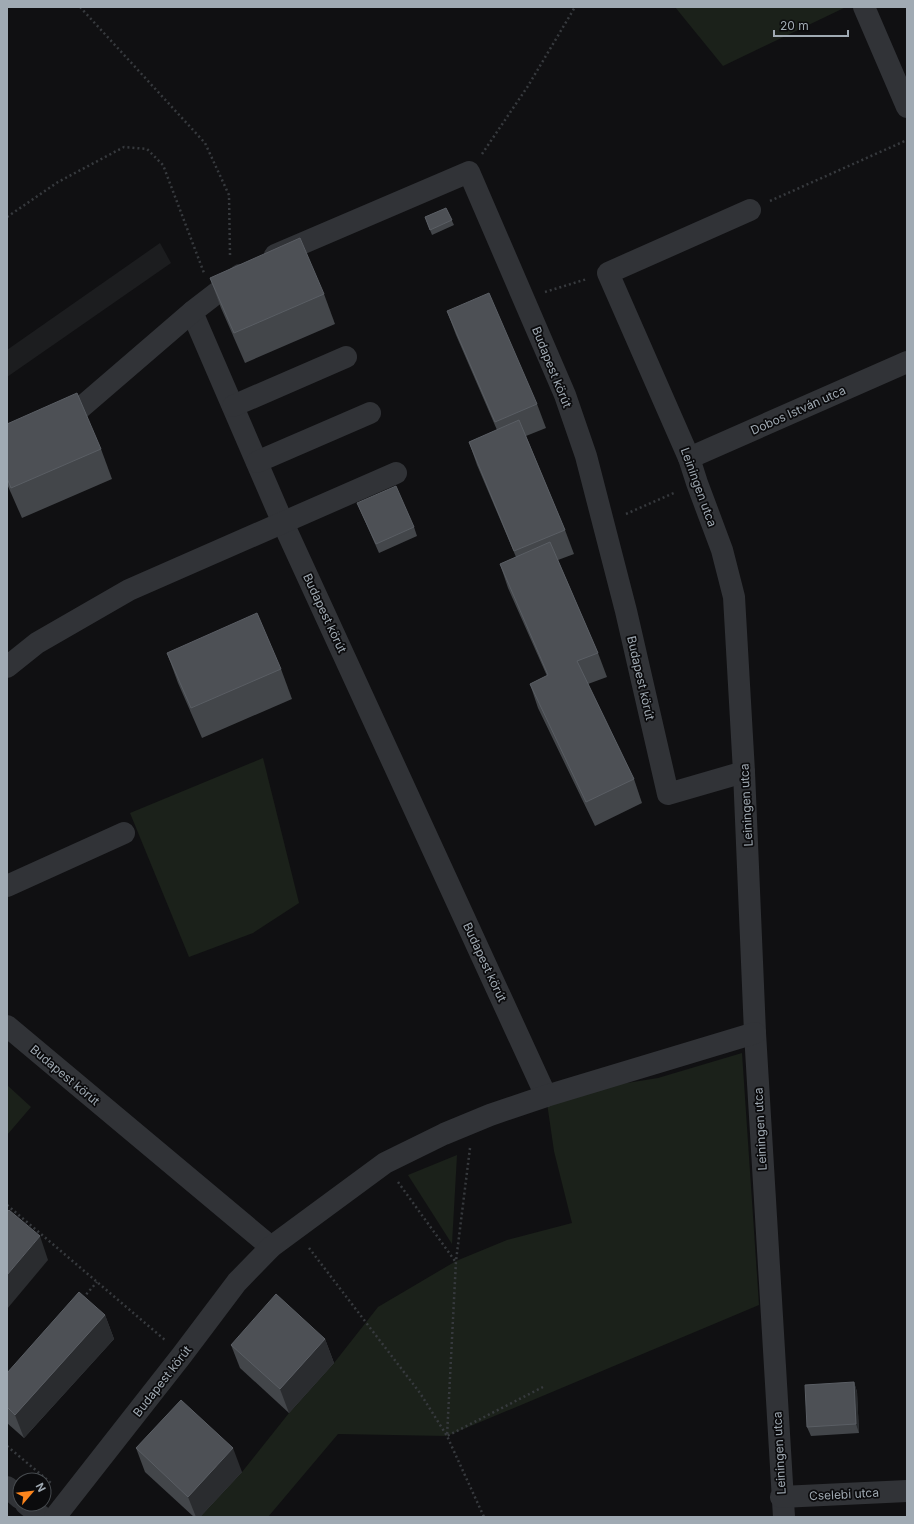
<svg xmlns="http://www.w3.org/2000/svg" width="914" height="1524" viewBox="0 0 914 1524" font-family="Inter,sans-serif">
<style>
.built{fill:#1c1d1f}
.green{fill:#1b211a}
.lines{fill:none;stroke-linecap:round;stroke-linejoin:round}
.path{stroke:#373a3e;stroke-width:2.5;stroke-dasharray:2 3;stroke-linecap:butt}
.minor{stroke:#313337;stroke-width:22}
.wall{fill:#43464a}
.shaded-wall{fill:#2a2c2f}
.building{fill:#4d5055;stroke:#5a5e64}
.labels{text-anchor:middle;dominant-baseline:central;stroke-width:3.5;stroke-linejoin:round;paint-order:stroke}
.street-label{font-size:12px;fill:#a0aab3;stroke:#0b0b0d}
</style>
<rect width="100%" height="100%" fill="#101012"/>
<polygon class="built" points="160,243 171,263 7,377 7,350"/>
<g class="green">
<polygon points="675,7 846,7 723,66"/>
<polygon points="263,758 299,903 253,933 189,957 130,813"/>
<polygon points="742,1053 759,1305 447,1436 338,1434 268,1517 200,1517 242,1472 289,1413 334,1363 378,1307 456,1261 507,1240 572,1223 554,1151 546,1096 658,1078"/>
<polygon points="7,1085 31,1107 7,1135"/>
<polygon points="457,1155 452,1244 408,1175"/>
</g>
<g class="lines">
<g class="path">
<polyline points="80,7 205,143 229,195 230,255"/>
<polyline points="482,154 528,86 575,7"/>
<polyline points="770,201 907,140"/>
<polyline points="7,217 58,182 124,147 147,149 163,165 204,273"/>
<polyline points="545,292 587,279"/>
<polyline points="626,514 676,492"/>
<polyline points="470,1148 456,1261 447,1436 543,1387"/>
<polyline points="398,1182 455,1261"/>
<polyline points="7,1205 165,1340"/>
<polyline points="309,1248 420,1393 447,1436 484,1517"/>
<polyline points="83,1298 97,1282"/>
<polyline points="7,1446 51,1483"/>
</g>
<g class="minor">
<polyline points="864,7 907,107"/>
<polyline points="750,210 608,273 689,458 697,483 722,550 734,597 744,772 755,1033 784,1517"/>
<polyline points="275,255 469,172 565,395 586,456 626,611 668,794 744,772"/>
<polyline points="192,312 283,523 546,1096"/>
<polyline points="233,406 346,357"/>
<polyline points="7,442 77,411 192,312 240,275"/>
<polyline points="689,458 907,362"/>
<polyline points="257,462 370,413"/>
<polyline points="7,667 37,643 129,590 396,473"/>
<polyline points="7,886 124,833"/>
<polyline points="7,1026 271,1247"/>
<polyline points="7,1487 20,1498"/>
<polyline points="781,1497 907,1491"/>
<polyline points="26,1504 42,1517"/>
<polyline points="55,1517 182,1355 237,1282 271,1247 385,1163 444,1134 490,1115 546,1096 755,1033"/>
</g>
</g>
<g class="wall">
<polygon points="446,208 454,225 432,235 425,217"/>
<polygon points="210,278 324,294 335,324 245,363 221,308"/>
<polygon points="447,311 537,404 546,428 526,436 565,530 574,554 558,560 598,653 607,677 588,684 634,779 642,803 595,826 538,708 530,684 547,676 508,588 500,564 516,557 477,465 469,442 497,430 456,335"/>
<polygon points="7,424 101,449 112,479 22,518 7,484"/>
<polygon points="357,503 414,527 417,536 379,553 361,512"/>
<polygon points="167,653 281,669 292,699 202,738 178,683"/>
<polygon points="105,1315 114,1339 24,1438 7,1423 7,1373"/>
<polygon points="325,1339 334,1363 289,1413 240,1368 231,1345"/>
<polygon points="854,1382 857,1392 859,1433 811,1436 807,1427"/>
<polygon points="136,1448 242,1472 200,1517 194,1517 145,1472"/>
</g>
<g class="shaded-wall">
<polygon points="40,1236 48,1260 7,1309 7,1275"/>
<polygon points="105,1315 114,1339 24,1438 15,1415"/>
<polygon points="325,1339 334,1363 289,1413 280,1389"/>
<polygon points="854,1382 857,1392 859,1433 856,1424"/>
<polygon points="233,1448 242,1472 200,1517 196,1517 188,1497"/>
</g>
<g class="building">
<polygon points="446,208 452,220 430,230 425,217"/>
<polygon points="300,238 324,294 234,333 210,278"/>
<polygon points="489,293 537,404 495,422 447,311"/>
<polygon points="77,393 101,449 11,488 7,478 7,424"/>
<polygon points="519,420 565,530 514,551 469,442"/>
<polygon points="396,486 414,527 376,544 357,503"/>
<polygon points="550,542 598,653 577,661 634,779 586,802 530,684 548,675 500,564"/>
<polygon points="257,613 281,669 191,708 167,653"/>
<polygon points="9,1210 40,1236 7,1275 7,1212"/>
<polygon points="79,1292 105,1315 15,1415 7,1407 7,1373"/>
<polygon points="276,1294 325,1339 280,1389 231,1345"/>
<polygon points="854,1382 856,1424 807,1427 805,1385"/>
<polygon points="181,1400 233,1448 188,1497 136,1448"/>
</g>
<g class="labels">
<g class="street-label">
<text transform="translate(552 367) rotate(68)">Budapest körút</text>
<text transform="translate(798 410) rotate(-24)">Dobos István utca</text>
<text transform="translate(699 487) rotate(70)">Leiningen utca</text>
<text transform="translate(325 613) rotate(65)">Budapest körút</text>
<text transform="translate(641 678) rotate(77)">Budapest körút</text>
<text transform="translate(746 805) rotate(-93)">Leiningen utca</text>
<text transform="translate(485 962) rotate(65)">Budapest körút</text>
<text transform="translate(65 1075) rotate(40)">Budapest körút</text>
<text transform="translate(760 1129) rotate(-93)">Leiningen utca</text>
<text transform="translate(162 1381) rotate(-52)">Budapest körút</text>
<text transform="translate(779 1453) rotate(-93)">Leiningen utca</text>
<text transform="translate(844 1494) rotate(-3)">Cselebi utca</text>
</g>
</g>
<rect width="914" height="1524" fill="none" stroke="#a0aab3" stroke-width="16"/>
<g transform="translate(32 1492) rotate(62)"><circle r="19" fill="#0b0b0d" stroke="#474b4f"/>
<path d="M0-3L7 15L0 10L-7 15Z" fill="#fc851d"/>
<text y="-6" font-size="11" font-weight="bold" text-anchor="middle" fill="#a0aab3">N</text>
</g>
<path d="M774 30v6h74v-6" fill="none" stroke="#a0aab3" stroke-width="2"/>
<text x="780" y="30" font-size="12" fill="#a0aab3" stroke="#0b0b0d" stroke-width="3" paint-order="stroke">20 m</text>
</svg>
